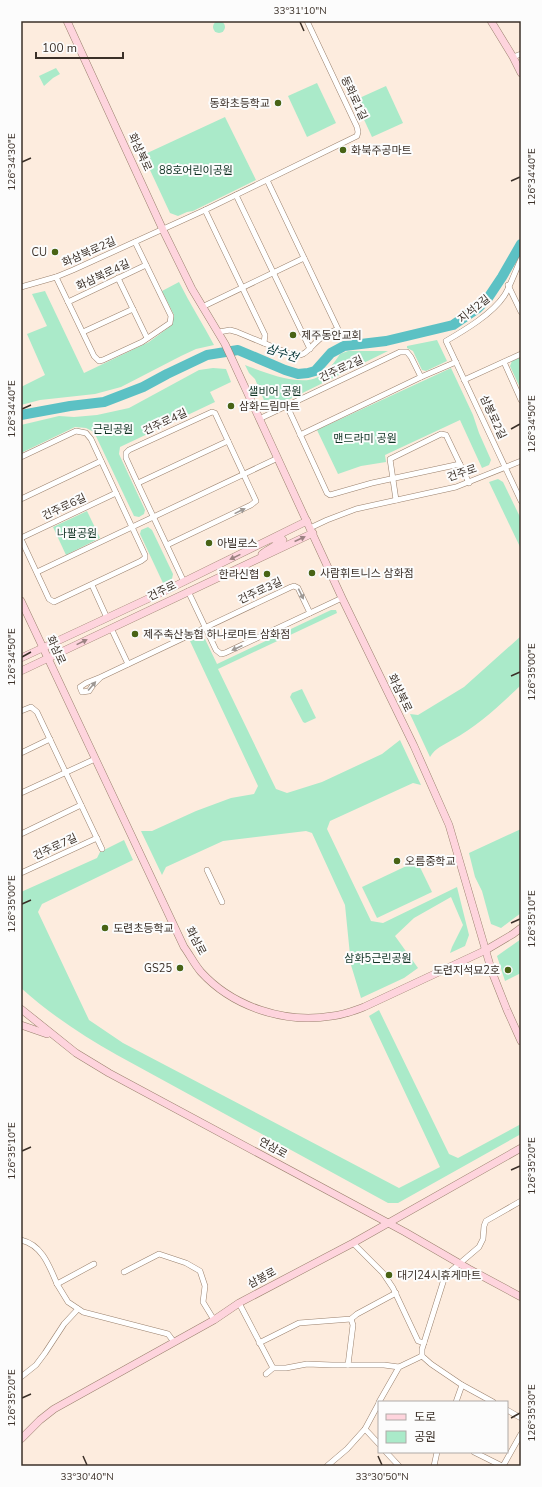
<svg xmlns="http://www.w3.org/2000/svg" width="542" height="1487" viewBox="0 0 542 1487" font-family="'Nunito Sans','Noto Sans KR',sans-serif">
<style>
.green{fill:#aaeac9}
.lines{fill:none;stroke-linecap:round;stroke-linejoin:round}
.river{stroke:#5cc1c4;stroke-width:10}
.street-casing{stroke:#9a816d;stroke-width:6}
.secondary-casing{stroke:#9a816d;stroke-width:8}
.street{stroke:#fff;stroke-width:5}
.secondary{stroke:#fed4dd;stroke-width:7}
.oneway{fill:#9d9894}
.oneway2{fill:#9c8282}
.ticks{fill:none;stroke:#3b3028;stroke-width:1.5}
.poi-dot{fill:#486315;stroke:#fcfcfc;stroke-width:1.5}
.labels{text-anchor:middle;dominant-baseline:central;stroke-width:4;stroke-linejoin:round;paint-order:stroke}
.street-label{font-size:11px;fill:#3b3028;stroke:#fcfcfc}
.poi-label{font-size:11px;fill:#3b3028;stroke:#fcfcfc;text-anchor:start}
.park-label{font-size:11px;fill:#0f3223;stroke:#fcfcfc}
.water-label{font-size:12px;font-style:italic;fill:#003133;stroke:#fcfcfc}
.neatline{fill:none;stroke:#3b3028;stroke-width:1.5}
.ticks-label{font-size:10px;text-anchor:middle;fill:#3b3028}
</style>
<rect width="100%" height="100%" fill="#fdecde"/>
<g class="green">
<circle cx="219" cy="27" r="6"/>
<polygon points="56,68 60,74 53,78 44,86 39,76"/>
<polygon points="317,83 336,123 307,137 288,96"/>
<polygon points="386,86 403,123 372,137 355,100"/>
<polygon points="225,117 256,180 193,211 187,212 178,216 170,213 143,155"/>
<path d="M179 282C190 304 203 324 214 345L196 349 181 356 121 387 95 394 40 400 21 405V387L45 375 27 334 47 326 32 294 45 291 84 373 149 342 172 325 174 315 162 291Z"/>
<polygon points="437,340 447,361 426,371 422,370 413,351 407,348 407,346"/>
<path d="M348 351H388L272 408 266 405 255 379 249 373 245 365C263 372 300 387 318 377 327 372 335 362 340 354Z"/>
<polygon points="521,357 521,390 510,366 512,361"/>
<polygon points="213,368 226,369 231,382 210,392 215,402 120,447 119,454 145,510 144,514 139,517 134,516 94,432 86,428 75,427 21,453 21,425 59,416 74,417 97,415 129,408 199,370"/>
<polygon points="451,368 473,415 479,433 491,460 489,465 482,468 460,420 385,455 386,462 361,466 338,474 317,430"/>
<polygon points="498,479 503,482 521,519 521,549 489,482"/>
<polygon points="87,511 100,538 66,555 53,527"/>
<polygon points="148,527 152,530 173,574 172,579 163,583 140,534 141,530"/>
<polygon points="331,610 336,610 337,613 218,669 276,789 287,793 322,782 382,754 400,740 421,785 413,783 330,821 327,829 371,921 383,923 457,887 469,935 465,946 450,953 452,947 463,925 451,897 414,918 395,936 418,968 404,978 361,998 351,965 345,905 312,833 306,831 223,841 166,867 162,875 141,831 152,831 196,811 231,798 254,794 258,786 190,641 200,638 205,639 217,664"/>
<path d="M521 636V685C499 706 478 726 452 740 444 745 435 748 430 757L410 714 418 715 464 687Z"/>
<polygon points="302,689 316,718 305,723 303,722 290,697 292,693"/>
<polygon points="521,829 521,913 501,928 491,924 482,891 475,877 469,853"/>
<path d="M124 840 133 860 42 904 38 912 89 1020 123 1043 399 1188 440 1167 369 1016 379 1010 449 1154 458 1158 521 1124V1134L398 1203H388L117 1055C82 1035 51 1015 21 988V892L97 858 100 852Z"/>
<polygon points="417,861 432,892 377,918 362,887"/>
<polygon points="521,939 521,973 505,981 497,956"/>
</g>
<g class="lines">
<polyline class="river" points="21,415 70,406 104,402 143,387 167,374 207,355 238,350 285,370 298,374 308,373 315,371 331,353 344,346 386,341 453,325 478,308 488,298 502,277 521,244"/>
<defs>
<g id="street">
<polyline points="513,57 521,54"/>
<polyline points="236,195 310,349"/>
<polyline points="205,210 265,335 264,343"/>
<path d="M521 259C516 269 510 287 504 296 492 314 465 330 446 341L521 501"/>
<polyline points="56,277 94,356 99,361 103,360 142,342 170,323 171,316 135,242"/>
<polyline points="118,278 147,338"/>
<polyline points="508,285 521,312"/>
<polyline points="21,287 56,277 73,270 205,210 357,136 358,132 357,127 307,21"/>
<polyline points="68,302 146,265"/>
<polyline points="202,307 304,258"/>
<polyline points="83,332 133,309"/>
<path d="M219 332 230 330 237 332 290 354C305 360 310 346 321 338 326 334 332 331 338 329L267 180"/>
<polyline points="504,362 521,400"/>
<polyline points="464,380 521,354"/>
<polyline points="287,406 327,493 330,495 372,483 460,464"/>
<polyline points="259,419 400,352 407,352 411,357 421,377 456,362"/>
<polyline points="300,435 421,377"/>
<polyline points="21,457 76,431 86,433 91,439 145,555 145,558 141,561 54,602 49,599 21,539"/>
<polyline points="138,483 228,441"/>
<polyline points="21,499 101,461"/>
<polyline points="396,500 390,459 441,434 446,435 469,483"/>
<polyline points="310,528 327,520 356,509 456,487 521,461"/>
<polyline points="21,538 116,493"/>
<path d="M167 545 251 505 256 501 215 413 212 412 129 450 126 453V458C145 500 165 541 184 582"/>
<polyline points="37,572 278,458"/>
<polyline points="92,585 107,618"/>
<polyline points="188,591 216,650 221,654 225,653 342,598"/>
<polyline points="111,628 128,664"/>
<polyline points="101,677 93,685 89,691 82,692 80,687 86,683 101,677 291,587 294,586 298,588 310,613"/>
<polyline points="21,711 31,707 37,712 102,849"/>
<polyline points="21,753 50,739"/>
<polyline points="21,793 95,759"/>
<polyline points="21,834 81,805"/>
<polyline points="207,870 222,902"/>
<polyline points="21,873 97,838"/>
<path d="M21 1240C42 1245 49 1265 57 1284L94 1264"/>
<polyline points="353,1243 383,1273 393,1288 418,1341 424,1343"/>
<polyline points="124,1272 159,1254 186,1263 200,1271 205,1286 203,1302 214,1320"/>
<polyline points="57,1284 68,1302 83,1312 168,1334 174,1342"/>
<polyline points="239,1303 273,1368"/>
<polyline points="259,1343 299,1323 351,1319 357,1314 396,1293"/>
<polyline points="348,1365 353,1325 351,1319"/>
<polyline points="266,1374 273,1368 286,1368 307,1364 332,1365 384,1365 399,1367 422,1356"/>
<polyline points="21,1377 36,1365 45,1353 64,1324 78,1309"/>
<polyline points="462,1385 493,1402"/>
<polyline points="379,1402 399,1367"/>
<polyline points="456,1402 462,1385 431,1364 422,1356 422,1349 445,1276 479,1247 483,1239 484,1226 486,1221 521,1201"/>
<polyline points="507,1410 521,1418"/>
<polyline points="365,1429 379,1444"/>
<polyline points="386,1452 399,1466"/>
<polyline points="474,1452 502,1466"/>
<polyline points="327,1466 347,1449 365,1429 379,1403"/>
<polyline points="434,1466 437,1452"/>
<polyline points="503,1466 521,1434"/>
</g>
<g id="secondary">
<polyline points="67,21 163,230 192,289 225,344 342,598 414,746 449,825 492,972 507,1010 521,1041"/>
<polyline points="491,21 513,57 521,73"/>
<path d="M262 554C268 549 278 545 283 540L281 538 273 539"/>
<path d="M21 601 184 947C190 955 194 964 201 972 233 1007 285 1024 332 1016 343 1015 353 1011 364 1007L486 950 513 934 521 928"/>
<polyline points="21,658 171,588 307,521"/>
<polyline points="21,671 313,533"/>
<polyline points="21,1009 76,1053 109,1073 405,1232 469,1269 521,1297"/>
<polyline points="21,1025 47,1034"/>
<polyline points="21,1439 40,1420 54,1409 214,1320 239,1303 353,1243 521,1148"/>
</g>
</defs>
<use href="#street" class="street-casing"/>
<use href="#secondary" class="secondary-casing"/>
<use href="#street" class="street"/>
<use href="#secondary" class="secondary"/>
</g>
<defs><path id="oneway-solid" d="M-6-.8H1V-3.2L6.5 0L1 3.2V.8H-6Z"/></defs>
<g class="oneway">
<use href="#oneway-solid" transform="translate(240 511) rotate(-26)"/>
<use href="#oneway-solid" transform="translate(301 594) rotate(64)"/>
<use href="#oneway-solid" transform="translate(237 648) rotate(155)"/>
<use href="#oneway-solid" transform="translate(92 686) rotate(-49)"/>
</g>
<g class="oneway2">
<use href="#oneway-solid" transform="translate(300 539) rotate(-25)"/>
<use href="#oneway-solid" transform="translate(235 557) rotate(154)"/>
<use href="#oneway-solid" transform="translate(82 642) rotate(-26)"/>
</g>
<path class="ticks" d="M300 22 304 31M22 162 31 158M511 181 520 177M22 409 31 405M511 429 520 424M22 657 31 652M511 676 520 672M22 904 31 900M511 923 520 919M22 1151 31 1147M511 1170 520 1166M22 1398 31 1394M511 1418 520 1413M83 1456 87 1465M378 1456 382 1465"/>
<g class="poi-dot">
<circle cx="278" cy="103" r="4"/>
<circle cx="343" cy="150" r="4"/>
<circle cx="55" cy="252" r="4"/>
<circle cx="293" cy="335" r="4"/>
<circle cx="231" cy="406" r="4"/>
<circle cx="209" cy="543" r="4"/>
<circle cx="312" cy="573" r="4"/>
<circle cx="267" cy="574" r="4"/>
<circle cx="135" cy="634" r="4"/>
<circle cx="397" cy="861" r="4"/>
<circle cx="105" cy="928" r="4"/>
<circle cx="180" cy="968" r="4"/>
<circle cx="508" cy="970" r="4"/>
<circle cx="389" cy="1275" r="4"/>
</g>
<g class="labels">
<g class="street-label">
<text transform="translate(354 98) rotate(65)">동화로1길</text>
<text transform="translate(140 152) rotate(65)">화삼북로</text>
<text transform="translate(89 252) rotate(-24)">화삼북로2길</text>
<text transform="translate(103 275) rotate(-25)">화삼북로4길</text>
<text transform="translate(474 309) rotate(-39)">지석2길</text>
<text transform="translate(341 369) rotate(-25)">건주로2길</text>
<text transform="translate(493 417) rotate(65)">삼봉로2길</text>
<text transform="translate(165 422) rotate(-25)">건주로4길</text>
<text transform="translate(462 473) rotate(-19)">건주로</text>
<text transform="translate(64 507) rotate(-25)">건주로6길</text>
<text transform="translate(162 591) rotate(-26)">건주로</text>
<text transform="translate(260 591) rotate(-25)">건주로3길</text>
<text transform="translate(56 650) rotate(65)">화삼로</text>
<text transform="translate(400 693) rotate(64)">화삼북로</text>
<text transform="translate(55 847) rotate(-25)">건주로7길</text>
<text transform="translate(196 941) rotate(62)">화삼로</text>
<text transform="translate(273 1148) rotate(29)">연삼로</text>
<text transform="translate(262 1278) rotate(-28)">삼봉로</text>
</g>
<g class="poi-label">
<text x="270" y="103" text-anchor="end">동화초등학교</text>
<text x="351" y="150">화북주공마트</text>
<text x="47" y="252" text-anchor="end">CU</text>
<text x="301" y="335">제주동안교회</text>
<text x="239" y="406">삼화드림마트</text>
<text x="217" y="543">아빌로스</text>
<text x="320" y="573">사람휘트니스 삼화점</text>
<text x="259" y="574" text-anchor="end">한라신협</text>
<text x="143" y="634">제주축산농협 하나로마트 삼화점</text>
<text x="405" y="861">오름중학교</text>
<text x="113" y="928">도련초등학교</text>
<text x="172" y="968" text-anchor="end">GS25</text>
<text x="500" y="970" text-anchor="end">도련지석묘2호</text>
<text x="397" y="1275">대기24시휴게마트</text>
</g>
<g class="park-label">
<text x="196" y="170">88호어린이공원</text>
<text x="275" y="391">샐비어 공원</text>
<text x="113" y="429">근린공원</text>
<text x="365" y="438">맨드라미 공원</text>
<text x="77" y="533">나팔공원</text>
<text x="378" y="958">삼화5근린공원</text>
</g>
<g class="water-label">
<text transform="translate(282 353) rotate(18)">삼수천</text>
</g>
</g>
<rect width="542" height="1487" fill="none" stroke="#fcfcfc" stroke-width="44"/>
<rect x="378" y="1401" width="130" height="52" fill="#fcfcfc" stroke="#afaaa7"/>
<rect x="386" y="1414" width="20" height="6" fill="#fed4dd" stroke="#afaaa7"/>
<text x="414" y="1421" font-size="12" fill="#3b3028">도로</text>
<rect x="386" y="1431" width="20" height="12" fill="#aaeac9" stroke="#afaaa7"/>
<text x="414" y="1441" font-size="12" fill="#3b3028">공원</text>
<path d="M36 52v6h87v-6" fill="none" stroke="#3b3028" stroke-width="2"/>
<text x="42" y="52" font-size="12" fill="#3b3028" stroke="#fcfcfc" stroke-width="3" paint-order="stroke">100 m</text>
<rect x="22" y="22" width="498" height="1443" class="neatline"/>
<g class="ticks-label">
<text x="300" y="14">33°31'10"N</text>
<text transform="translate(11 162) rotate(-90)" y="4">126°34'30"E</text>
<text transform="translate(531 177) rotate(-90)" y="4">126°34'40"E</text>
<text transform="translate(11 409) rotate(-90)" y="4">126°34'40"E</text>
<text transform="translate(531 424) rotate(-90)" y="4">126°34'50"E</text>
<text transform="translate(11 657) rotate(-90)" y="4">126°34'50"E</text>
<text transform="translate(531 672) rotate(-90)" y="4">126°35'00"E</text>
<text transform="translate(11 904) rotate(-90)" y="4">126°35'00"E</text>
<text transform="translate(531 919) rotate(-90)" y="4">126°35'10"E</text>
<text transform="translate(11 1151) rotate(-90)" y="4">126°35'10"E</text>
<text transform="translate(531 1166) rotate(-90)" y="4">126°35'20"E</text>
<text transform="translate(11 1398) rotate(-90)" y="4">126°35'20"E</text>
<text transform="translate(531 1413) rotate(-90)" y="4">126°35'30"E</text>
<text x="87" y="1480">33°30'40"N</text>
<text x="382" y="1480">33°30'50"N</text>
</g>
</svg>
